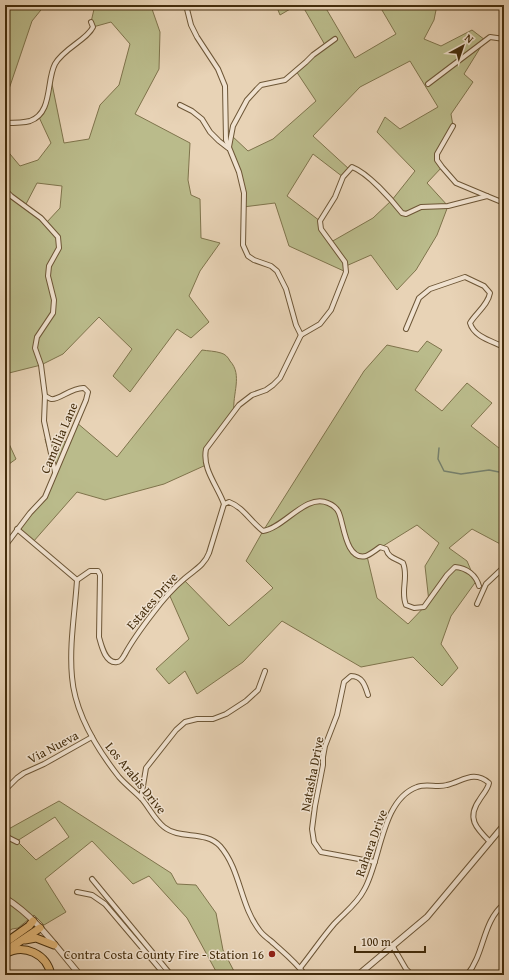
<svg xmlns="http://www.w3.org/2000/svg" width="509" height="980" viewBox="0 0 509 980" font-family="'Gentium Book Plus',serif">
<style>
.green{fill:#babb8b;stroke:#7f744c;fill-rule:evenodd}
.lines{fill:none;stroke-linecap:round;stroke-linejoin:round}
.stream{stroke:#76806c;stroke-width:1.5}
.minor-casing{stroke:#6d5636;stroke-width:6}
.tertiary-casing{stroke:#6d5636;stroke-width:7}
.motorway-casing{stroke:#442d0c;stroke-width:9}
.minor{stroke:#f0e2d0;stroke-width:4}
.tertiary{stroke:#f0e2d0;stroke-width:5}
.motorway{stroke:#e4ba7b;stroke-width:7}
.poi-dot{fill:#8f2418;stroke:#f0e2d0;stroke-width:1.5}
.labels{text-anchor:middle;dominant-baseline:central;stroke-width:3;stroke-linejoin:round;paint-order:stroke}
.street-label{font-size:13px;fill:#442d0c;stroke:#f0e2d0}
.poi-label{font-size:13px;fill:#442d0c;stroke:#f0e2d0;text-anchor:end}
</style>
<rect width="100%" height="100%" fill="#e8d3b6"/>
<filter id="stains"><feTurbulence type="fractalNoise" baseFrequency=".005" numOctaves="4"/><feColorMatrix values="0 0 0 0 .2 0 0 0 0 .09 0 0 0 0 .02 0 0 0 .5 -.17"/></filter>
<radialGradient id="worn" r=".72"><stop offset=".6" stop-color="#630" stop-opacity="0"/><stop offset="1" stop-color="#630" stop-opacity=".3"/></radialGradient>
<g class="green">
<polygon points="5,5 45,5 32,21 9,89 5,90"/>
<path d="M95 5H149L152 9 160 32 159 69 135 114 190 143 188 180 191 195 200 199 201 238 220 243 200 271 189 296 209 322 191 338 177 329 130 392 113 376 132 349 99 317 63 354 41 365 9 373 5 376V201L11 196 5 190V148L20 166 38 160 51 143 38 115 46 105 51 79 64 143 89 139 100 105 119 85 130 44 111 22 93 27 91 22ZM37 183 62 186 60 208 46 223 25 206Z"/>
<polygon points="276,5 297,5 280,15"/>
<path d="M302 5H324L355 58 396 34 379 5H437L434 20 424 39 441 46 472 30 485 40 464 74 473 82 451 114 453 126 437 154V160L442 167 427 183 448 206 437 235 416 270 397 290 371 255 346 266V272L289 246 275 203 243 207 244 193 239 172 229 148 231 135 248 151 273 139 316 101 296 71 325 45ZM410 61 438 107 400 129 385 117 377 132 415 171 392 200 373 218 331 242 321 229 320 221 287 196 313 154 343 177 349 169 313 136 360 87Z"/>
<path d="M427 341 442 350 415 390 442 411 467 383 492 403 471 426 504 452V546L472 529 449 548 467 561 473 575 477 580 451 616 441 644 458 668 442 686 413 657 361 667 282 621 243 662 197 694 185 671 169 684 156 669 189 639 169 594 183 579 229 626 273 588 246 561 263 531 364 371 387 345 418 352ZM417 525 439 543 425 566 429 602 408 624 377 598 367 556Z"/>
<path d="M202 350C208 351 215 351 221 353 225 354 228 357 230 361 243 375 232 394 234 412L206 449V465L164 484 105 500 77 492 33 542 17 529 45 497 55 473 45 439 67 442 76 422 117 457Z"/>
<polygon points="5,435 16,459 5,467"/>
<path d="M59 801 171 873 177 884 196 885 216 913 223 950 236 975H218L187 918 149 876 133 884 92 841 45 879 66 912 44 925 34 915 18 928 12 929 5 934V831ZM55 817 69 837 36 860 17 841Z"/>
</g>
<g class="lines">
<polyline class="stream" points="439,448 438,459 444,471 461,474 489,470 504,473"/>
<defs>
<g id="minor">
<polyline points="186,5 191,25 197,37 218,69 225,86 226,140 239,172 244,193 243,245 248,256 254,260 271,266 277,271 286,289 296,325 301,335"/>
<polyline points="428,84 490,37 504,39"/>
<polyline points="180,105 192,111 202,119 210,132 219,141 228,148"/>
<path d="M5 123C13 123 23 123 30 121 53 113 46 81 55 64 64 48 87 40 93 27L91 22"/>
<polyline points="453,126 437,154 437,160 442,167 456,183 487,196"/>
<polyline points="229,147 233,126 247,100 257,89 261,85 285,80 306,62 313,55 335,39"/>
<path d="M5 190 11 196 41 218 58 237 59 248 49 266 48 276 54 300 53 313 37 337 35 348 41 365 45 396C46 396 50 399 51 399 58 401 72 387 84 388L88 392 86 400 45 497 30 513 5 546"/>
<path d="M406 329 419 298 430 289 465 277 484 286 490 293C488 305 476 313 470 323 474 337 492 341 504 347"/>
<path d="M301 335 320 324 331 310 346 272 345 262 321 229 320 221 335 197 343 177 352 167C368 173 391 199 402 213L406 214 421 207 448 206 487 196 504 203"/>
<polyline points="45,396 44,421 55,472"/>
<path d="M224 504 229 502C243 507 250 521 263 531 284 528 306 493 328 503 333 505 337 508 339 513 344 525 346 561 366 556 371 554 376 550 380 547L386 549C389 559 396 558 403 563 409 577 400 591 406 605L414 608 424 607 447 575 455 567C467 568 476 575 479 586"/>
<path d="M17 529 77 580C75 612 69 645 72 677 75 714 97 749 119 777 126 785 134 791 141 798 149 807 154 819 164 827 180 840 205 830 220 846 241 870 240 906 260 931 263 935 267 938 271 941 283 952 296 962 305 975"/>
<path d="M77 580 90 571H98L100 575 99 637C101 644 105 664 117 662 121 662 123 657 125 654 133 639 143 626 153 613 162 601 172 589 184 579 194 570 204 566 209 553L224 504C217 485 202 469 206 449L239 405 252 395 266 390 273 385 280 378 301 335"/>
<polyline points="477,604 486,584 504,567"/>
<path d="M368 695C365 685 362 676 351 676L344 682 337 715 325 746 323 757V765L315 806 312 829 314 842 321 852 375 862"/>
<polyline points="5,790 17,778 24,773 44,764 92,737"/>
<polyline points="141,798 146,768 176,730 185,722 197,719 213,719 226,714 246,701 258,690 265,671"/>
<polyline points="5,836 17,842"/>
<polyline points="92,879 171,975"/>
<polyline points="77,892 92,895 105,904 165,975"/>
<polyline points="392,945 406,969 412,975"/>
<path d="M300 968C312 953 322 938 334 924 344 913 357 904 364 890 381 861 381 800 417 787 426 783 437 788 447 785 463 781 474 770 489 783 488 789 483 794 480 799 466 818 476 828 490 842"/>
<path d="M467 975C485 953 482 922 504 904"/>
</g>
<g id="tertiary">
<path d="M5 898C36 917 57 948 80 975"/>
<polyline points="358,975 427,917 504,825"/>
</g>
<g id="motorway">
<polyline points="25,940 36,938 54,945"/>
<polyline points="5,943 29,926 33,921"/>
<polyline points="7,950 40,928"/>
<path d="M5 954C24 943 47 954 51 975"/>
</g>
</defs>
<use href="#minor" class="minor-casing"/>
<use href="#tertiary" class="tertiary-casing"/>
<use href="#motorway" class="motorway-casing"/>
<use href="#minor" class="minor"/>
<use href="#tertiary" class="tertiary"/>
<use href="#motorway" class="motorway"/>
</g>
<circle class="poi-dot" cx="272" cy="954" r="4"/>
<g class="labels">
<g class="street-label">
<text transform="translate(59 438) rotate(-67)">Camellia Lane</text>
<text transform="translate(152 601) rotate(-49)">Estates Drive</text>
<text transform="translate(53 747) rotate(-28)">Via Nueva</text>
<text transform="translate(312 774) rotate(-79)">Natasha Drive</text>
<text transform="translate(136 778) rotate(51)">Los Arabis Drive</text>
<text transform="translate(371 843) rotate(-70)">Rahara Drive</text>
</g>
<g class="poi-label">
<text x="264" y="954">Contra Costa County Fire - Station 16</text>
</g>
</g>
<rect width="509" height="980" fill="none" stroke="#e8d3b6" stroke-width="20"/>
<rect x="6" y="6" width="497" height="968" fill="none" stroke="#442d0c" stroke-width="2"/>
<rect x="10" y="10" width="489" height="960" fill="none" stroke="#442d0c"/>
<g transform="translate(463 46) rotate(40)" stroke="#f0e2d0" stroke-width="3" paint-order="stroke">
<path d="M0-3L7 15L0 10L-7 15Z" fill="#442d0c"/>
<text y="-6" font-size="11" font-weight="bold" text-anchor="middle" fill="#442d0c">N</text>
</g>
<path d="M355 946v6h70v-6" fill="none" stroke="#442d0c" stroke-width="2"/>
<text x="361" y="946" font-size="12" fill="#442d0c" stroke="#f0e2d0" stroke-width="3" paint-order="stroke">100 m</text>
<rect width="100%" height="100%" filter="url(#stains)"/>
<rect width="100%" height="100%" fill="url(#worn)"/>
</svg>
